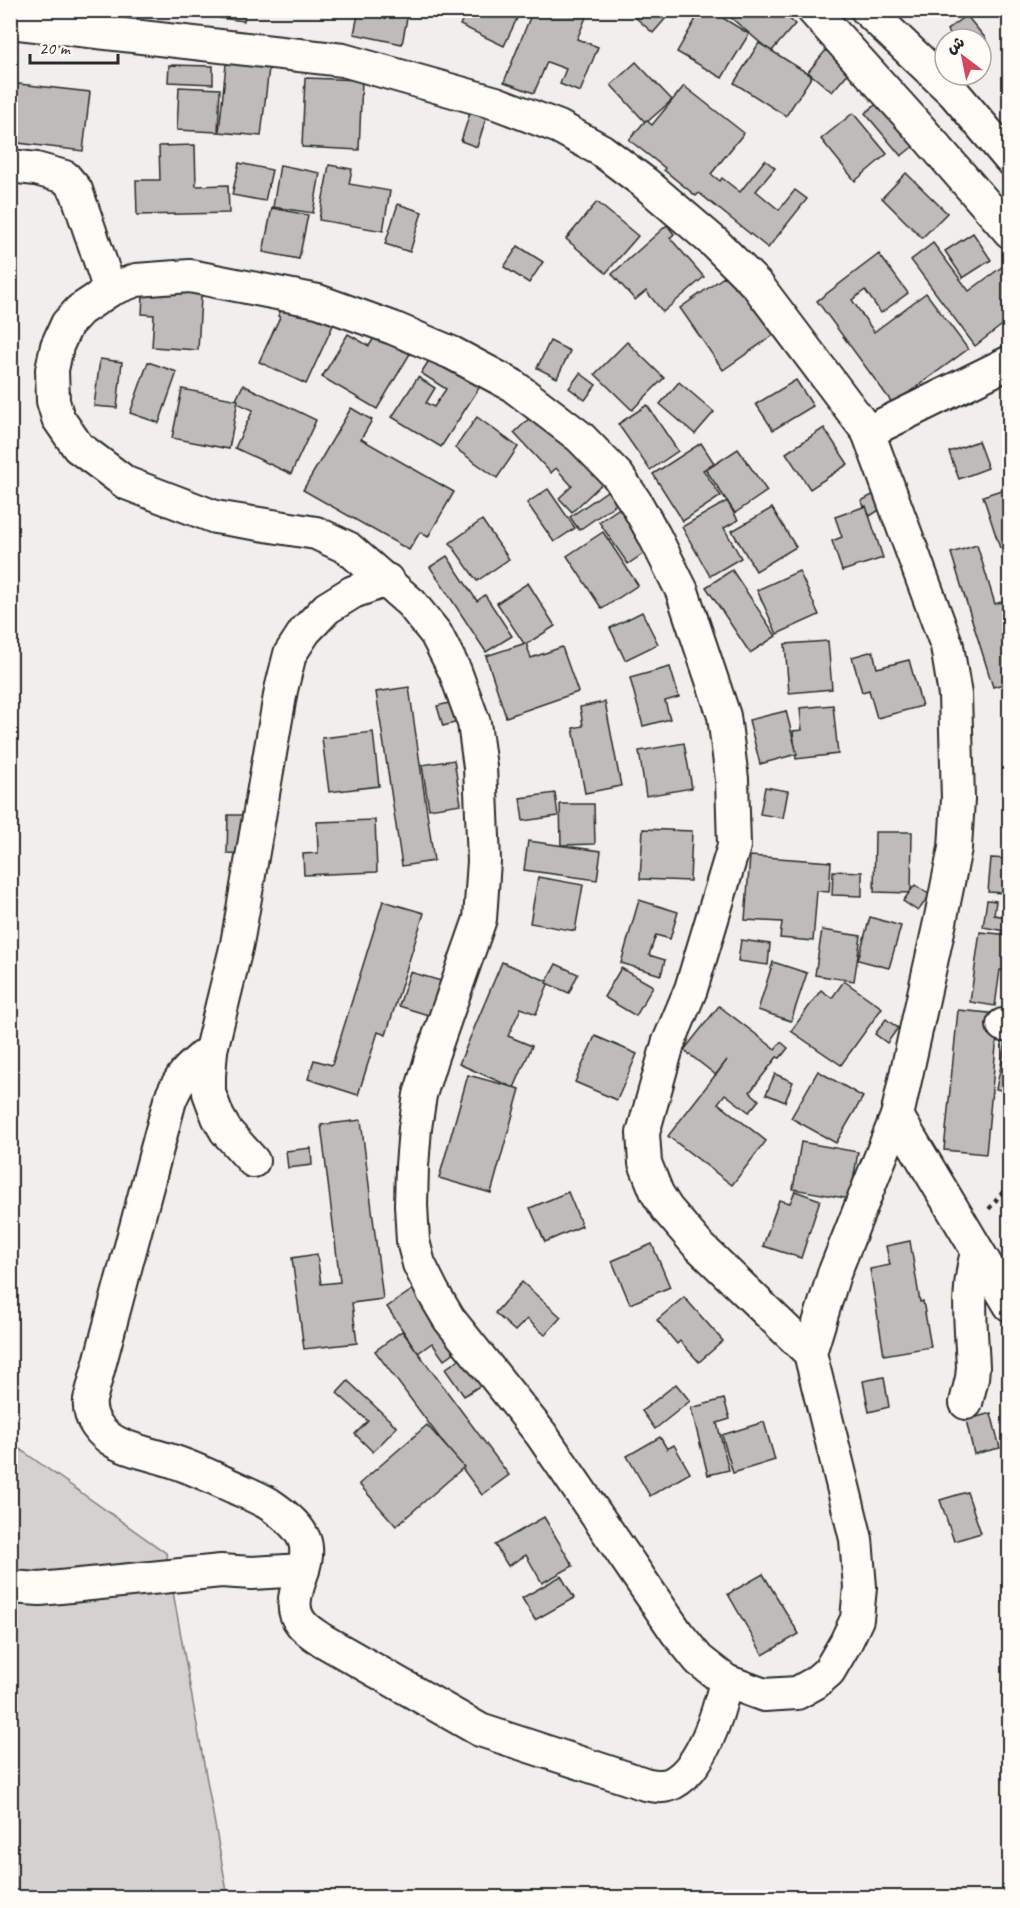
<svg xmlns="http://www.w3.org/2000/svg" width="1020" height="1908" viewBox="0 0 1020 1908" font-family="Caveat,'Playpen Sans Arabic',sans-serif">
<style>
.green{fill:#d3d2cf;stroke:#7f7e7d;stroke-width:1.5}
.building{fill:#bdbcb8;stroke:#2b2b2b;stroke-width:1.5}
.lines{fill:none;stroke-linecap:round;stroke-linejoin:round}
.minor-casing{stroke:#2b2b2b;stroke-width:36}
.path{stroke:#2b2b2b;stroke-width:4;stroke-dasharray:4.5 4.5;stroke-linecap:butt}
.minor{stroke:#fdfcf7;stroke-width:32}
</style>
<rect width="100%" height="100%" fill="#f0efeb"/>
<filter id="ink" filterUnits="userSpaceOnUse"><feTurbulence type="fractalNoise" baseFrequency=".0167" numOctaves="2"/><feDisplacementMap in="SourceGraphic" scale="12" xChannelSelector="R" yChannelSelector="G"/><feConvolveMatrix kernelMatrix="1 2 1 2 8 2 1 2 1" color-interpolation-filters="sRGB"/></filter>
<g filter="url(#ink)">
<polygon class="green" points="10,1442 166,1553 228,1897 11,1897"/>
<g class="building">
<polygon points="220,10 245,10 244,21 220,18"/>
<polygon points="359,10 397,10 408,13 402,44 354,34"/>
<polygon points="413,10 429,10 428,17 413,15"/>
<polygon points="467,10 517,10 520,12 504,46 460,25"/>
<polygon points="533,10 589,10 577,39 598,47 580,92 560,84 566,69 547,62 534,93 504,82"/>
<polygon points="627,10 673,10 653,33"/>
<polygon points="701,10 710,10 749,34 722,78 677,52"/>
<polygon points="722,10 780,10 795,24 771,52"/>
<polygon points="966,15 986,39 981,43 981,39 954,39 947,30"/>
<polygon points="759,43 812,76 786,116 734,83"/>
<polygon points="826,50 850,71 832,92 808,72"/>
<polygon points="227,55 270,59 261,136 219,132"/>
<polygon points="636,62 672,100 646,123 611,85"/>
<polygon points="169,65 213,66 213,84 168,82"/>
<polygon points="305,78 362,80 359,150 302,147"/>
<polygon points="10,83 90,92 83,151 10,142"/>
<polygon points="684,86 744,133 711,174 720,181 722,178 740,192 765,160 775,168 756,191 779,210 795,190 807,199 768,248 699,193 696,196 664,170 665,168 629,140 646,120 652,125"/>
<polygon points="179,87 220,89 218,132 177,130"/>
<polygon points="883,99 919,142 901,156 865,113"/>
<polygon points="471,110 487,115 477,147 461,141"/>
<polygon points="853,113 887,154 855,181 821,139"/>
<polygon points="195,145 196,186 228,185 229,213 137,215 136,180 160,180 159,146"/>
<polygon points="239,163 272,170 265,201 232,195"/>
<polygon points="280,165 320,173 313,213 273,207"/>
<polygon points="329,165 352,169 349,184 390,191 383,231 319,220"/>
<polygon points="906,173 947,213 922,238 882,198"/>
<polygon points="597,202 638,236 606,273 566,239"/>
<polygon points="398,204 422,212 410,252 385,244"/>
<polygon points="272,208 308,215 299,259 263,252"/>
<polygon points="667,225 674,234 670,238 704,277 663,312 646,291 635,300 612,274"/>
<polygon points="973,233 991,260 963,278 945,251"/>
<polygon points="933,243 969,291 1010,261 1010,319 975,346 911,260"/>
<polygon points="518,246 543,262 529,283 504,267"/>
<polygon points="879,254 908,293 881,313 865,290 852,300 874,332 926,293 968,349 893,404 817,301"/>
<polygon points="731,272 775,334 723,370 680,308"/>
<polygon points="144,277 202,280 198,350 152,347 154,315 142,314"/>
<polygon points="292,287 340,310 306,384 259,362 280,317 278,316"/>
<polygon points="380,328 414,347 377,409 322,377 348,334 369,346"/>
<polygon points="445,335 486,377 441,447 392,417 418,377 435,388 426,403 434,407 446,389 421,373"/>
<polygon points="550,341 570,351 557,378 537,368"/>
<polygon points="627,342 664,378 632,410 595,374"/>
<polygon points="100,359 122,362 117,408 94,406"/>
<polygon points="148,362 177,372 159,423 130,413"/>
<polygon points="580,373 596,385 585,400 569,388"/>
<polygon points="796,380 813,406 773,430 756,404"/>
<polygon points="679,382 714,412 695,434 660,404"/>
<polygon points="243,385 316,420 291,474 235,448 253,410 235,402"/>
<polygon points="182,389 238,400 229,449 172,438"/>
<polygon points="647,405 678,451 650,470 618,424"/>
<polygon points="351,408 372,420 361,439 454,492 428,537 420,532 409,550 303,490"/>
<polygon points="540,408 607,479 572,512 559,498 572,486 556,468 551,473 514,433"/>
<polygon points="477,417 518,447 497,478 455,448"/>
<polygon points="824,428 848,464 810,489 786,453"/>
<polygon points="978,441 988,468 959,479 949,452"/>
<polygon points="701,443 714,463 703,470 721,496 683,521 653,474"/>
<polygon points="738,449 767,491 735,513 706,470"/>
<polygon points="1010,487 1010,545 1000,548 983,496"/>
<polygon points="548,489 575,528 554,542 527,503"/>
<polygon points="610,489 619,502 579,530 570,517"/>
<polygon points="876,493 884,507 870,516 861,501"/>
<polygon points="727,501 738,520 724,528 741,558 710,576 682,527"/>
<polygon points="624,505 653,547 628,564 599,522"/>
<polygon points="866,506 883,558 842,571 832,541 842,537 835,517"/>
<polygon points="772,508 796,547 756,571 732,531"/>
<polygon points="482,520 509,559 477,581 450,543"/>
<polygon points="603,532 638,585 602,609 567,556"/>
<polygon points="977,545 995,604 1010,599 1010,631 1006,632 1010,644 1010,682 993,687 951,553"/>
<polygon points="447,556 477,601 485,595 512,636 486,652 430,567"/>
<polygon points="1010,563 1010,587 1003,565"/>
<polygon points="732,570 776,636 750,653 706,587"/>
<polygon points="799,571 819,615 777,634 757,590"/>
<polygon points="528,583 555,626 525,645 497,603"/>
<polygon points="642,612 658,644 625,660 610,628"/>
<polygon points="828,641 832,689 789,693 785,644"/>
<polygon points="526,643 531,658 562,647 578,692 506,717 486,656"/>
<polygon points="873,651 877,668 909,660 922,706 877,718 869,690 862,692 852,657"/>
<polygon points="670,667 679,697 665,701 670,719 643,726 630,678"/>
<polygon points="409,687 434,861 402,866 376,692"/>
<polygon points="457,701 462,721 443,726 437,706"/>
<polygon points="605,702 621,786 585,793 573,728 583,726 580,707"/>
<polygon points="833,705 838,754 796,759 793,731 802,730 800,708"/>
<polygon points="786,711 797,754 760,764 749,720"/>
<polygon points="373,732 379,786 329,792 322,738"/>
<polygon points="684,743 692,788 646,796 639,751"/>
<polygon points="454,760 461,804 429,809 422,765"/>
<polygon points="765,787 788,791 783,818 760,814"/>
<polygon points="555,793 558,816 523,821 520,798"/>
<polygon points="560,804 594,804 595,844 561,845"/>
<polygon points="228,815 254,815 253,854 227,853"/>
<polygon points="375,820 377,872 304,875 303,854 318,853 317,822"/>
<polygon points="643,829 692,831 690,881 640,879"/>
<polygon points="875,832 912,832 911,893 874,892"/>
<polygon points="528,841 601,851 597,880 524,870"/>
<polygon points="750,856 831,862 829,892 817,891 813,941 780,938 782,922 745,920"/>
<polygon points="991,858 1008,859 1005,893 988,892"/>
<polygon points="833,871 862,872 862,896 832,895"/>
<polygon points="538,877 583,885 575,931 530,923"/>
<polygon points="915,885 930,895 918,911 903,901"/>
<polygon points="639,900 678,912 670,939 656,935 649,955 665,960 661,975 621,963"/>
<polygon points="987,900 996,901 994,915 1007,917 1005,931 983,927"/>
<polygon points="383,901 424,913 386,1035 378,1032 358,1095 308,1079 314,1060 332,1065"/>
<polygon points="870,917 901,926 889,968 858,960"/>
<polygon points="822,930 861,936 854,981 815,975"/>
<polygon points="980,932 1010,935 1007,955 1010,955 1010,971 1000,970 995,1006 970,1002"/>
<polygon points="741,940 770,944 768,965 738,961"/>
<polygon points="502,962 549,982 536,1014 521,1008 508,1036 532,1046 514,1088 459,1064"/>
<polygon points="773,962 807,973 791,1021 758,1010"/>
<polygon points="556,964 578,974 569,993 546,983"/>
<polygon points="621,968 653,986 636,1016 604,997"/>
<polygon points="410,972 448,983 438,1018 399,1006"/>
<polygon points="844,981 882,1008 841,1065 791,1031 821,990 832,998"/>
<polygon points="719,1006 775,1049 781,1042 788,1048 780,1058 777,1057 750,1092 759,1100 749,1112 725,1094 718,1103 766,1141 732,1185 668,1136 727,1060 716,1075 684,1050"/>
<polygon points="958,1010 999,1014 986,1154 944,1150"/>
<polygon points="886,1019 898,1028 887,1043 875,1034"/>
<polygon points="1008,1032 1010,1033 1010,1092 996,1089"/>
<polygon points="595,1036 637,1054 617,1100 575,1082"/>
<polygon points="818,1071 863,1097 836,1143 791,1118"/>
<polygon points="775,1074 793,1082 785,1102 766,1094"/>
<polygon points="468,1075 520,1089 491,1193 439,1178"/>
<polygon points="361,1120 383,1299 352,1303 357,1343 304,1349 292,1258 317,1254 321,1284 340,1282 321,1125"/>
<polygon points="801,1142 858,1152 850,1199 793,1189"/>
<polygon points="311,1148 312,1165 288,1168 286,1151"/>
<polygon points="795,1191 820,1200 801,1258 763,1246 779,1200 790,1203"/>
<polygon points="568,1192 582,1226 545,1242 530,1208"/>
<polygon points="910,1241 920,1302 923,1301 931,1347 884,1355 870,1269 890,1265 886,1246"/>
<polygon points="652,1244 670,1287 630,1304 612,1261"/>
<polygon points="522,1282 561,1317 545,1335 527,1319 515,1331 495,1313"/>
<polygon points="418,1286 460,1348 444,1360 432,1343 418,1353 387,1307"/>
<polygon points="684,1297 723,1341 699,1362 680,1341 677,1344 657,1320"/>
<polygon points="402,1331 509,1475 482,1495 375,1351"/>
<polygon points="470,1352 489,1380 464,1396 445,1369"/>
<polygon points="884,1377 889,1407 869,1412 863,1381"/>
<polygon points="348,1381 397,1427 373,1452 355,1434 368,1421 337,1393"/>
<polygon points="676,1384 690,1401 655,1429 642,1411"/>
<polygon points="724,1399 730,1419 717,1423 729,1470 708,1475 691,1408"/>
<polygon points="991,1413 1000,1448 974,1454 966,1420"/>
<polygon points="764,1422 775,1460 733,1473 722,1435"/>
<polygon points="427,1425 464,1467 396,1526 359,1484"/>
<polygon points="660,1437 667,1449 674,1445 690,1473 650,1496 627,1456"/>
<polygon points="967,1492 981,1533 954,1541 940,1500"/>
<polygon points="544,1517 573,1566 542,1583 526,1555 508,1566 495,1545"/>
<polygon points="763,1574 799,1634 763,1655 728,1594"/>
<polygon points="561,1576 574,1598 535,1620 522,1598"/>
</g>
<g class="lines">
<defs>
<g id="minor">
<polyline points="813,10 915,123 1010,232"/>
<polyline points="867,10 954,93 1010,159"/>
<polyline points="10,22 343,60 496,103 559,127 601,150 645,183 715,243 758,286 868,432 947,646 955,695 958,799 955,848 940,922 897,1116 834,1274 810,1353 856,1539 860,1587 857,1619 846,1642 829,1671 815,1683 797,1693 764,1695 726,1681 699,1660 677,1633 541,1434 449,1319 433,1292 419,1264 413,1241 411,1205 412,1166 415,1128 420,1095 432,1056 480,919 484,861 480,767 474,723 455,671 436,634 411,603 348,548 316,533 215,517 126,483 78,447 58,418 53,401 52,370 57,346 67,324 80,310 110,290 136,280 190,276 318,301 393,328 452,353 512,385 580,437 618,476 636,503 654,535 682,591 724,716 732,779 734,846 691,989 668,1044 643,1133 645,1163 657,1193 667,1209 697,1244 810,1353"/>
<polyline points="10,166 36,169 65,177 76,190 110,290"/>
<polyline points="868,432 1010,362"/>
<polyline points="1003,1025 1010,1026"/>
<path d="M211 1050C190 1067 181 1074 170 1100L90 1400C88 1418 100 1434 117 1443 132 1451 152 1454 169 1460 192 1467 214 1478 236 1488 247 1493 259 1498 269 1504 281 1512 298 1525 304 1539 315 1566 281 1598 301 1623 306 1630 315 1635 322 1640L480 1730 645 1784C654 1786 664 1788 673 1783 703 1767 719 1711 726 1681"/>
<polyline points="897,1116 1010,1305"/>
<polyline points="253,1161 226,1131 218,1117 209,1093 209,1076 211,1050 237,944 281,690 290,654 305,631 327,608 353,592 387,580"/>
<path d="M966 1403 972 1378 973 1367C971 1324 966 1294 977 1252"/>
<polyline points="10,1587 40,1589 221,1571 252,1573 303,1570"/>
</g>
</defs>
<use href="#minor" class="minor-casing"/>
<polyline class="path" points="989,1209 1010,1183"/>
<use href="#minor" class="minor"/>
</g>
</g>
<rect width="1020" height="1908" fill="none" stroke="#fdfcf7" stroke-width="36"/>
<rect x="18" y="18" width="984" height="1872" fill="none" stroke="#2b2b2b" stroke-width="2" filter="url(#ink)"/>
<g transform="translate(963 57) rotate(328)"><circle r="28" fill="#fdfcf7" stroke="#a9a8a5" stroke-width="1.5"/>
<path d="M0-4.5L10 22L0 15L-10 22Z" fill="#d1495b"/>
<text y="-9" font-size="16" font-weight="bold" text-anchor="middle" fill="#2b2b2b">ش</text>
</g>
<path d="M30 54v9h88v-9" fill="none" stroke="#2b2b2b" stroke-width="3"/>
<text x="39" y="54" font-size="18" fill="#2b2b2b" stroke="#fdfcf7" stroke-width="4.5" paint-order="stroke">20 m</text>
</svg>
